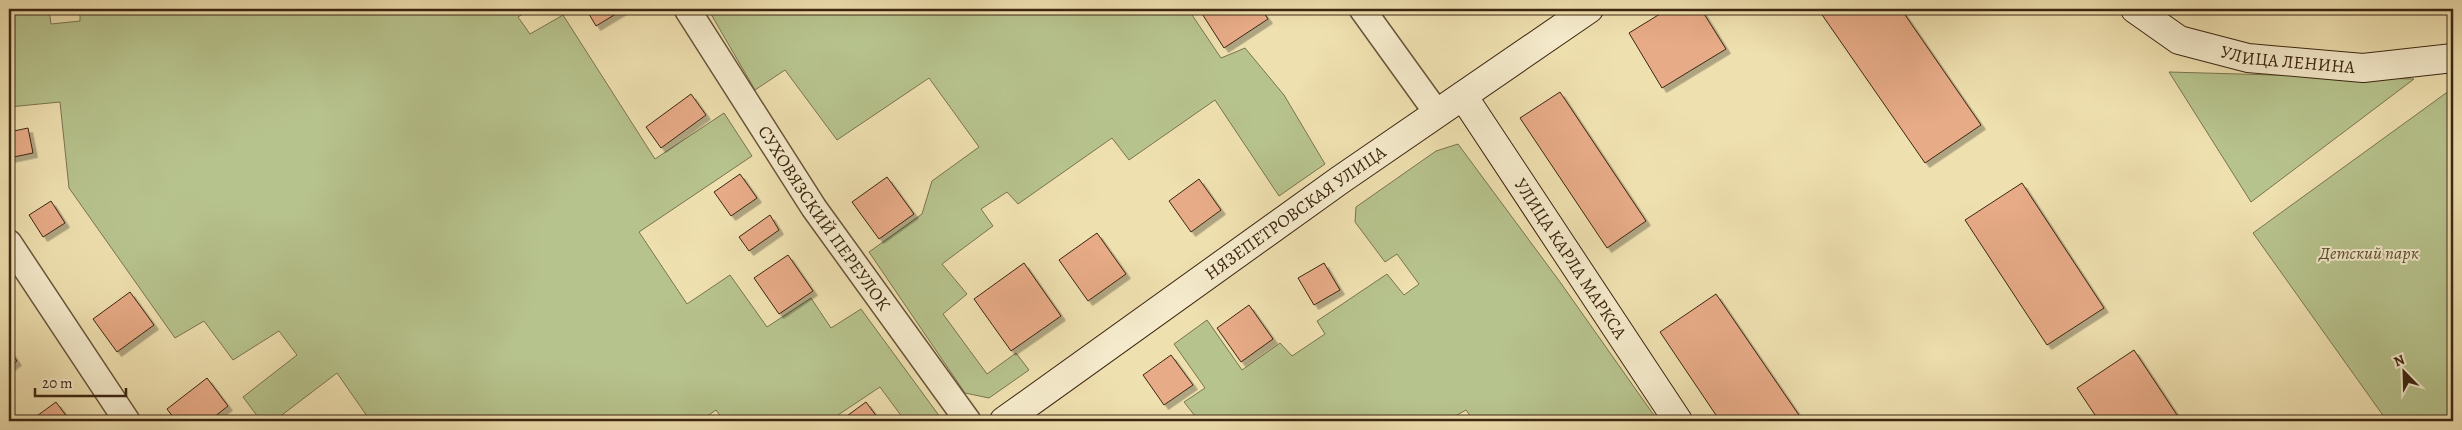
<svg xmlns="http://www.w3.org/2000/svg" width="2462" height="430" viewBox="0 0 2462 430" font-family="Alegreya,serif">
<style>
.green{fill:#b7c38d;stroke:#7a744f}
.building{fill:#e7ab87;stroke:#3c2611;filter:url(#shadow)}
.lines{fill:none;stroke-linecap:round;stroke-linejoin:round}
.street-casing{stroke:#695439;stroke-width:28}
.secondary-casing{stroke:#3c2611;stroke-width:30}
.street{stroke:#f5ebcc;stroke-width:25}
.secondary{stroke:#f5ebcc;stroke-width:28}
.labels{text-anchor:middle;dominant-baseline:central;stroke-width:4;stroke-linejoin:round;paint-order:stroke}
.street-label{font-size:18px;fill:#3c2611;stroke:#f5ebcc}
.park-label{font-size:18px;font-style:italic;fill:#5b4d30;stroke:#f5ebcc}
</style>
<defs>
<filter id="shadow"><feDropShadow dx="4.5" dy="4.5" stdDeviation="0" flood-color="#0004"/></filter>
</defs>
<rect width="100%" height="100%" fill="#efe0b0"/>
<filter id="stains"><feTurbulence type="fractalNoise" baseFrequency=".004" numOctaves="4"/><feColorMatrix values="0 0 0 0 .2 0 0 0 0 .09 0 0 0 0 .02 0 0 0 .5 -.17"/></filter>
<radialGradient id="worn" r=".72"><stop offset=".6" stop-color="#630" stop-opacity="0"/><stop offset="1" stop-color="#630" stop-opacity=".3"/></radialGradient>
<g class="green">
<polygon points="9,9 49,9 51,24 80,21 80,9 531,9 518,17 530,34 563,15 655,159 724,113 752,156 639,232 687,304 730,275 767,327 811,298 831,328 861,309 943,421 905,421 880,387 829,421 724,421 716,410 700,421 361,421 367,416 337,373 274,421 261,421 243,397 297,355 279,331 233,360 204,321 175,338 69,188 60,102 9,107"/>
<polygon points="708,9 1188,9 1221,58 1245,48 1284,95 1325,164 1279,196 1215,100 1129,160 1112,138 1018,204 1007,192 981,209 993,226 942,264 967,294 943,314 987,374 1016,353 1029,370 989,398 965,393 869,252 922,214 932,181 979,147 929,78 837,140 785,70 755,90"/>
<polygon points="2211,9 2266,9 2239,14"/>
<polygon points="2169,72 2414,79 2251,202"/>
<polygon points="2453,88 2453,421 2387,421 2253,233"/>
<polygon points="1458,144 1560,282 1658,421 1474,421 1466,410 1446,421 1199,421 1184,402 1205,388 1174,344 1207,320 1242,370 1280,343 1292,356 1325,334 1317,321 1387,274 1404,295 1419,284 1397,254 1385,262 1355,222 1356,207 1436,151"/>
</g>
<g class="building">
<polygon points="586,9 624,9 596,26"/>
<polygon points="1199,9 1261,9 1268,19 1224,48"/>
<polygon points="1668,9 1701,9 1726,49 1662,88 1629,33"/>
<polygon points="1818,9 1901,9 1981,125 1925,163"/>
<polygon points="1560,92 1646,221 1607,248 1520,118"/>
<polygon points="691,94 706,115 661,148 646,127"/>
<polygon points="28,128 33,153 9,158 9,132"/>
<polygon points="740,174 757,198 731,216 714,192"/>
<polygon points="887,177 914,214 879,239 852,202"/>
<polygon points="1199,179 1221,210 1191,232 1169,201"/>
<polygon points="2022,183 2104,308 2047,345 1965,220"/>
<polygon points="51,201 65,223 43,237 29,215"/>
<polygon points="770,215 779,230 749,251 739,237"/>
<polygon points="1097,233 1126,274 1088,301 1059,260"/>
<polygon points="788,255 813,291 779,314 754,278"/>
<polygon points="1024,263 1061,316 1011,351 974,299"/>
<polygon points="1324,263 1340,290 1314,305 1298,278"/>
<polygon points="130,292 154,325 117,352 93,319"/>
<polygon points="1716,294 1803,421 1720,421 1660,332"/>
<polygon points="1249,305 1273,339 1241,362 1217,328"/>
<polygon points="9,349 17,361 9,367"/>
<polygon points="2134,350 2181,421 2099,421 2077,388"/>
<polygon points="1171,355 1193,385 1164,405 1143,375"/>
<polygon points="207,378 228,406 209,421 176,421 167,409"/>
<polygon points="56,402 70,421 30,421"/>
<polygon points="866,402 880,421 840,421"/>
</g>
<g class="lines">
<defs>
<g id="street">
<path id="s1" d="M687 9 814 208 968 421"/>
<polyline points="1362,9 1437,113"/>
<polyline points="9,243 127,421"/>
</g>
<g id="secondary">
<path id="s2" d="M2135 9 2179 40 2248 58 2363 68 2453 58"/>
<path id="s3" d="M1463 96 1678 421"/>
<path id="s4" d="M1004 421 1340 180 1589 9"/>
</g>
</defs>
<use href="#street" class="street-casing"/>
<use href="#secondary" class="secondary-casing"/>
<use href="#street" class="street"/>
<use href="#secondary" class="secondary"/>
</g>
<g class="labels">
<g class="street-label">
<text stroke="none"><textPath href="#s2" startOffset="165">УЛИЦА ЛЕНИНА</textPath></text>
<text stroke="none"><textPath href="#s4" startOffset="358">НЯЗЕПЕТРОВСКАЯ УЛИЦА</textPath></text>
<text stroke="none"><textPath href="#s1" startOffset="250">СУХОВЯЗСКИЙ ПЕРЕУЛОК</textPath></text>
<text stroke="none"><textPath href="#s3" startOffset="195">УЛИЦА КАРЛА МАРКСА</textPath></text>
</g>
<g class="park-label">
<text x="2369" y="253">Детский парк</text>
</g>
</g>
<rect width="2462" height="430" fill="none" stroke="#efe0b0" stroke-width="30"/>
<rect x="10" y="10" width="2442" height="410" fill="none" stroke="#3c2611" stroke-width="2.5"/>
<rect x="15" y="15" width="2432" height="400" fill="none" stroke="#3c2611"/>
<g transform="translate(2404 372) rotate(337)" stroke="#f5ebcc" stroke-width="4" paint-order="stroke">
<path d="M0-4L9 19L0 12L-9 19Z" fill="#3c2611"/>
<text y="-8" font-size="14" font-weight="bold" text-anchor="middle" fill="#3c2611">N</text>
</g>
<path d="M35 388v8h91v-8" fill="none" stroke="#3c2611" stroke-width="2.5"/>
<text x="42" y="388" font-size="15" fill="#3c2611" stroke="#f5ebcc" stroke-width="4" paint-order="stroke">20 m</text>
<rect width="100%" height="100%" filter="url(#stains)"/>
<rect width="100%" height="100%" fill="url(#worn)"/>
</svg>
